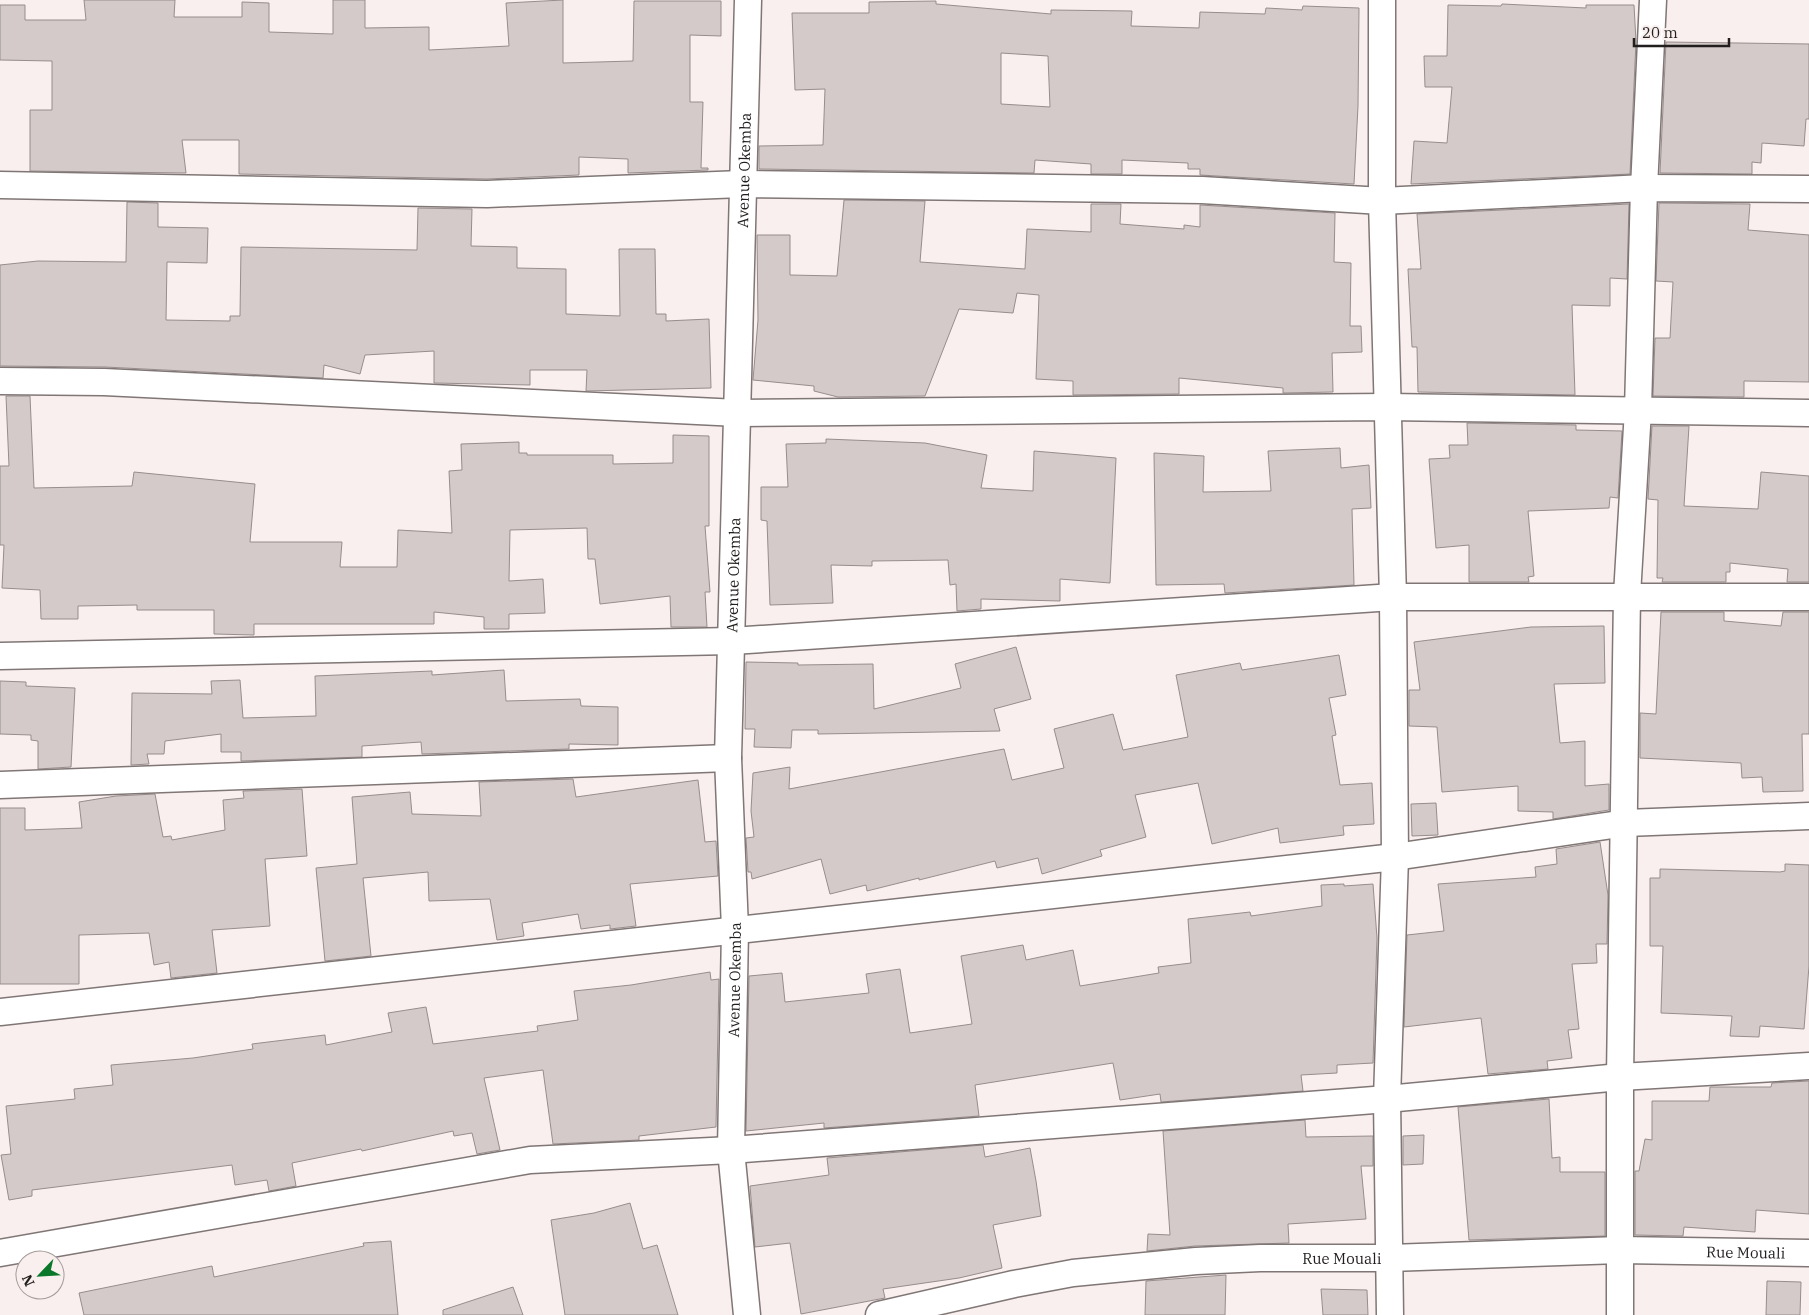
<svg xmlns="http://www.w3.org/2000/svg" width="1809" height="1315" viewBox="0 0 1809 1315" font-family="'IBM Plex Serif',serif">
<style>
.building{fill:#d3cac9;stroke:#968d8c;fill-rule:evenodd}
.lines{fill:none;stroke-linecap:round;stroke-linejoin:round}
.minor-casing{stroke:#7f7675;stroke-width:29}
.minor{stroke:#fff;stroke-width:26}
.labels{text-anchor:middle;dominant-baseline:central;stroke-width:4;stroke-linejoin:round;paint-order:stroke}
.street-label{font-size:15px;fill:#211e1d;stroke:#f9efee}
</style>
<rect width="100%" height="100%" fill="#f9efee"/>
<g class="building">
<polygon points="84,0 175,0 174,17 242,17 242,2 269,3 269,32 333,34 333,0 365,0 365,28 429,27 429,50 509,46 506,3 563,0 563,63 633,61 634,1 721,1 721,36 690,35 690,102 703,102 701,168 708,168 708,170 628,173 628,159 579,157 579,175 487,179 239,174 239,140 182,140 186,173 30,171 30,110 52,110 52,61 0,60 0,5 25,5 25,20 86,20"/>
<path d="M936 1V4L1051 14V10L1132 11 1131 26 1199 28 1200 12 1265 14 1266 8 1302 10 1303 6 1359 8 1358 106 1354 184 1200 175V169H1188V163L1122 160V174H1091V164L1035 160 1034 173 759 169V146L823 145 825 89 795 90 792 13H869V2ZM1001 53 1048 56 1050 107 1001 104Z"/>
<polygon points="1502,4 1586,8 1586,5 1634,5 1636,41 1630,174 1411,184 1414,141 1447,143 1452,87 1425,87 1424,56 1447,56 1448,5 1501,6"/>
<polygon points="1666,42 1809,44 1809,119 1806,119 1804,146 1762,143 1761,163 1752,162 1752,174 1660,173"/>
<polygon points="844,200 925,201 920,262 1025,269 1027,229 1091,232 1091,204 1121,204 1120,224 1184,229 1184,225 1200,227 1200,205 1335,213 1334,262 1351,263 1350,326 1361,326 1362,352 1332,353 1333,392 1283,393 1283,388 1179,378 1179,394 1073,395 1073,381 1036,379 1039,295 1017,293 1013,313 959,309 925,396 838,397 814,391 814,386 753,380 758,320 757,235 790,235 790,275 837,276"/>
<polygon points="127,202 158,203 158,227 208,228 207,263 167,262 166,320 230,321 230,316 240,316 241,247 417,250 418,208 472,209 471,246 517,247 517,268 566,269 566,314 620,316 619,249 655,249 656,314 666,314 666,321 709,319 711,388 586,391 587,370 530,370 530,385 434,383 434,351 365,355 360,374 324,365 323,378 105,367 0,366 0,265 38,261 126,262"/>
<polygon points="1659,203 1750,204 1748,230 1809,235 1809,382 1744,381 1744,397 1653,396 1655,338 1670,338 1673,282 1656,281"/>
<polygon points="1629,204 1627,279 1610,278 1610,306 1572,305 1575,395 1418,392 1417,347 1412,347 1408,269 1421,269 1417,214"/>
<polygon points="6,396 30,396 34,488 132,486 134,472 255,484 250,542 342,542 340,567 397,567 398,530 452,533 449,471 462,470 461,444 519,442 519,453 527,453 527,455 613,455 613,464 673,463 673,435 709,436 709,526 705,526 710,592 705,592 707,627 671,627 670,596 600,604 595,559 588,559 587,528 510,530 509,581 543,579 545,613 509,614 509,629 484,629 484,617 434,612 434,624 254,624 254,635 214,634 214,610 137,610 137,605 78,606 78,619 41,619 40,590 2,588 4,545 0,545 0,466 9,466"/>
<polygon points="1467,423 1576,425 1576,430 1622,431 1618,498 1610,497 1609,508 1528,511 1534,576 1528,577 1529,582 1469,582 1469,545 1436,548 1429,459 1450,458 1449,445 1468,445"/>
<polygon points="1652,426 1689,426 1684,506 1758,509 1761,472 1809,476 1809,582 1787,582 1788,569 1730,563 1730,572 1726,572 1726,582 1662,582 1663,578 1657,578 1658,500 1648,499"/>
<polygon points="826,439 925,443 987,455 981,488 1033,491 1034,451 1116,458 1110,583 1060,579 1060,601 981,599 981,609 957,611 956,584 950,585 948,560 872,561 872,566 831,565 833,603 770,605 767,521 761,520 761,487 788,487 786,444 826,443"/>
<polygon points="1340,448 1341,468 1369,465 1371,508 1352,509 1354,585 1225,593 1224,584 1156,585 1154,453 1204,456 1203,492 1271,491 1268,451"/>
<polygon points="1661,612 1724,612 1724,621 1781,626 1783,612 1809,612 1809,734 1802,734 1803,791 1763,792 1762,777 1742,778 1741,763 1640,758 1640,713 1656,714"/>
<polygon points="1604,626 1605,683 1554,684 1560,743 1585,741 1585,786 1609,784 1609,810 1553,819 1553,812 1518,811 1518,786 1442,792 1437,727 1409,726 1409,690 1420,690 1414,642 1531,627"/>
<polygon points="1016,647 1031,699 994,709 1000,731 818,734 818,730 792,730 791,748 754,747 755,729 745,729 746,662 798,663 798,665 873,664 874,709 961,688 955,664"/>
<polygon points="1339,655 1346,695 1329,698 1336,735 1332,736 1340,785 1372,783 1374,824 1343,826 1344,835 1280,843 1278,828 1212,844 1198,783 1135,795 1146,837 1100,850 1102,856 1042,874 1038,858 997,868 995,861 919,880 919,878 867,891 866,885 830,894 821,859 752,879 751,872 748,872 746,838 754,837 751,811 753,773 790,767 789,789 1004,749 1012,780 1064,768 1054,729 1113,714 1123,750 1188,737 1176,675 1240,663 1242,670"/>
<polygon points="504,670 506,701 580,699 581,706 618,707 618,745 569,744 569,749 422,754 421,742 362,746 362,757 241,761 241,752 221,752 221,734 165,741 164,754 147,754 149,764 131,765 132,693 212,694 211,681 240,680 243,718 316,716 315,676 432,671 432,675"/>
<polygon points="0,681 26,682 26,686 75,688 71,767 38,769 38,741 31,740 31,735 0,734"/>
<polygon points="573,779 576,797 698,780 705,842 716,841 718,876 630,884 636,926 610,929 610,925 581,929 578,914 522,923 524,936 497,940 490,899 429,901 428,872 363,878 371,956 325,961 316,868 357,864 352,797 410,792 412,814 481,816 479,782"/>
<polygon points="302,789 307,856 265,859 270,926 212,930 217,973 171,978 169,962 154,965 149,933 79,935 79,984 0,984 0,808 25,808 25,830 82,828 79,802 116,796 155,794 163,837 171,836 172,840 225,830 223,800 244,798 243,791"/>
<polygon points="1436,803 1438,835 1412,836 1411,804"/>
<polygon points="1600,842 1608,895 1607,944 1596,944 1597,963 1572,964 1579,1029 1568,1030 1572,1058 1547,1061 1548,1069 1488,1074 1481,1018 1404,1027 1407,935 1444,931 1438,884 1536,877 1535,867 1557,864 1556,849"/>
<polygon points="1785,864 1809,865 1809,966 1804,1029 1760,1026 1759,1037 1730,1036 1732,1016 1661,1013 1663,946 1650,946 1650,878 1660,878 1660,869 1780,872 1785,871"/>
<polygon points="1344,884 1344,886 1373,884 1377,938 1373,1063 1337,1065 1337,1073 1301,1075 1303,1091 1161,1102 1160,1094 1120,1100 1113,1063 975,1085 979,1116 824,1128 824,1123 746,1131 749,976 782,973 785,1002 869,993 866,974 900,969 910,1033 972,1024 961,956 1023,945 1026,960 1073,950 1080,986 1159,973 1158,967 1191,963 1188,919 1250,912 1251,916 1322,906 1321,885"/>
<polygon points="710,972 711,980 719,979 716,1127 639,1136 639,1140 553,1144 543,1070 484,1078 500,1150 477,1154 472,1133 454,1136 453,1131 362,1151 361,1149 292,1163 296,1186 269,1191 267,1180 235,1185 232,1165 32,1190 32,1196 9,1200 1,1155 11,1154 6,1106 75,1099 74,1089 113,1085 111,1065 193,1058 253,1049 252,1044 325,1035 326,1045 392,1032 388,1013 426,1007 433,1044 538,1031 537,1026 578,1020 574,991 631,985"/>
<polygon points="1809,1081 1809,1214 1756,1210 1755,1232 1684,1227 1683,1236 1635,1235 1635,1171 1639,1171 1645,1139 1652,1140 1652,1101 1709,1101 1710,1087 1771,1087 1772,1083"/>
<polygon points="1549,1099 1552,1158 1560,1157 1560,1172 1605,1172 1605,1236 1469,1240 1458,1107"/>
<polygon points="1305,1120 1306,1137 1373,1136 1373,1166 1361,1166 1366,1219 1288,1224 1289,1243 1195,1246 1147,1251 1148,1234 1170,1235 1163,1131"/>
<polygon points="1424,1135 1423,1164 1403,1165 1403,1136"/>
<polygon points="983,1145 985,1157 1030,1148 1036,1181 1041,1216 993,1225 1002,1268 959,1278 883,1289 885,1298 801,1314 790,1243 755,1247 750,1186 829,1175 827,1158"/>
<polygon points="630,1203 643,1249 657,1245 678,1315 565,1315 551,1220 594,1213"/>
<polygon points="391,1241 398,1315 84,1315 79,1293 212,1266 214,1277 364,1246 363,1243"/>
<polygon points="1226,1275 1225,1315 1145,1315 1146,1281"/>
<polygon points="1767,1281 1801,1282 1800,1315 1766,1315"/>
<polygon points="513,1287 523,1315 443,1315 443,1310"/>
<polygon points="1321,1289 1367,1290 1368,1315 1323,1315"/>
</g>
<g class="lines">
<defs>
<g id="minor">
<polyline points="1382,0 1382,201 1393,597 1395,857 1387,1099 1390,1315"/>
<polyline points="0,185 487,194 742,184 1202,190 1382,201 1644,188 1809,189"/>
<polyline points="0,381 104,382 738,413 1387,407 1809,413"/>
<polyline points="0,656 732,641 1393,597 1809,597"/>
<polyline points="0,785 728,758"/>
<polyline points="0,1012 1395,857 1626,823 1809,816"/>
<polyline points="0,1253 530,1160 731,1150 1387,1099 1620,1077 1809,1066"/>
<path id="s1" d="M747 1315 731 1150 735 929 728 758 748 0"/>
<path id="s2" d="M879 1315 1014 1284 1073 1273 1196 1261 1260 1258H1390L1620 1250 1809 1253"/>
<polyline points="1620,1315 1620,1077 1627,595 1638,410 1644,188 1653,0"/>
</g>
</defs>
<use href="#minor" class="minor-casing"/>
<use href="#minor" class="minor"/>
</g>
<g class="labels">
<g class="street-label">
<text stroke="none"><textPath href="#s1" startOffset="1146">Avenue Okemba</textPath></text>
<text stroke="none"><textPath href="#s1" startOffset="741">Avenue Okemba</textPath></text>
<text stroke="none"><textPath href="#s1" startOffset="336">Avenue Okemba</textPath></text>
<text stroke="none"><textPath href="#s2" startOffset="872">Rue Mouali</textPath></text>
<text stroke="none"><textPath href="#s2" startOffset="468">Rue Mouali</textPath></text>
</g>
</g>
<g transform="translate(40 1275) rotate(245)"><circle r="24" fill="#f9efee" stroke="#a39b9a"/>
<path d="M0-4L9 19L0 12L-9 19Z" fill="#0a772a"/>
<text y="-8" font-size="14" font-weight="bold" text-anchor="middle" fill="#211e1d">N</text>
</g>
<path d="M1634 38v8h95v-8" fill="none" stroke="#211e1d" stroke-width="2.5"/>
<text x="1642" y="38" font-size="15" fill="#211e1d" stroke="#f9efee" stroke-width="4" paint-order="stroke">20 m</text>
</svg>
